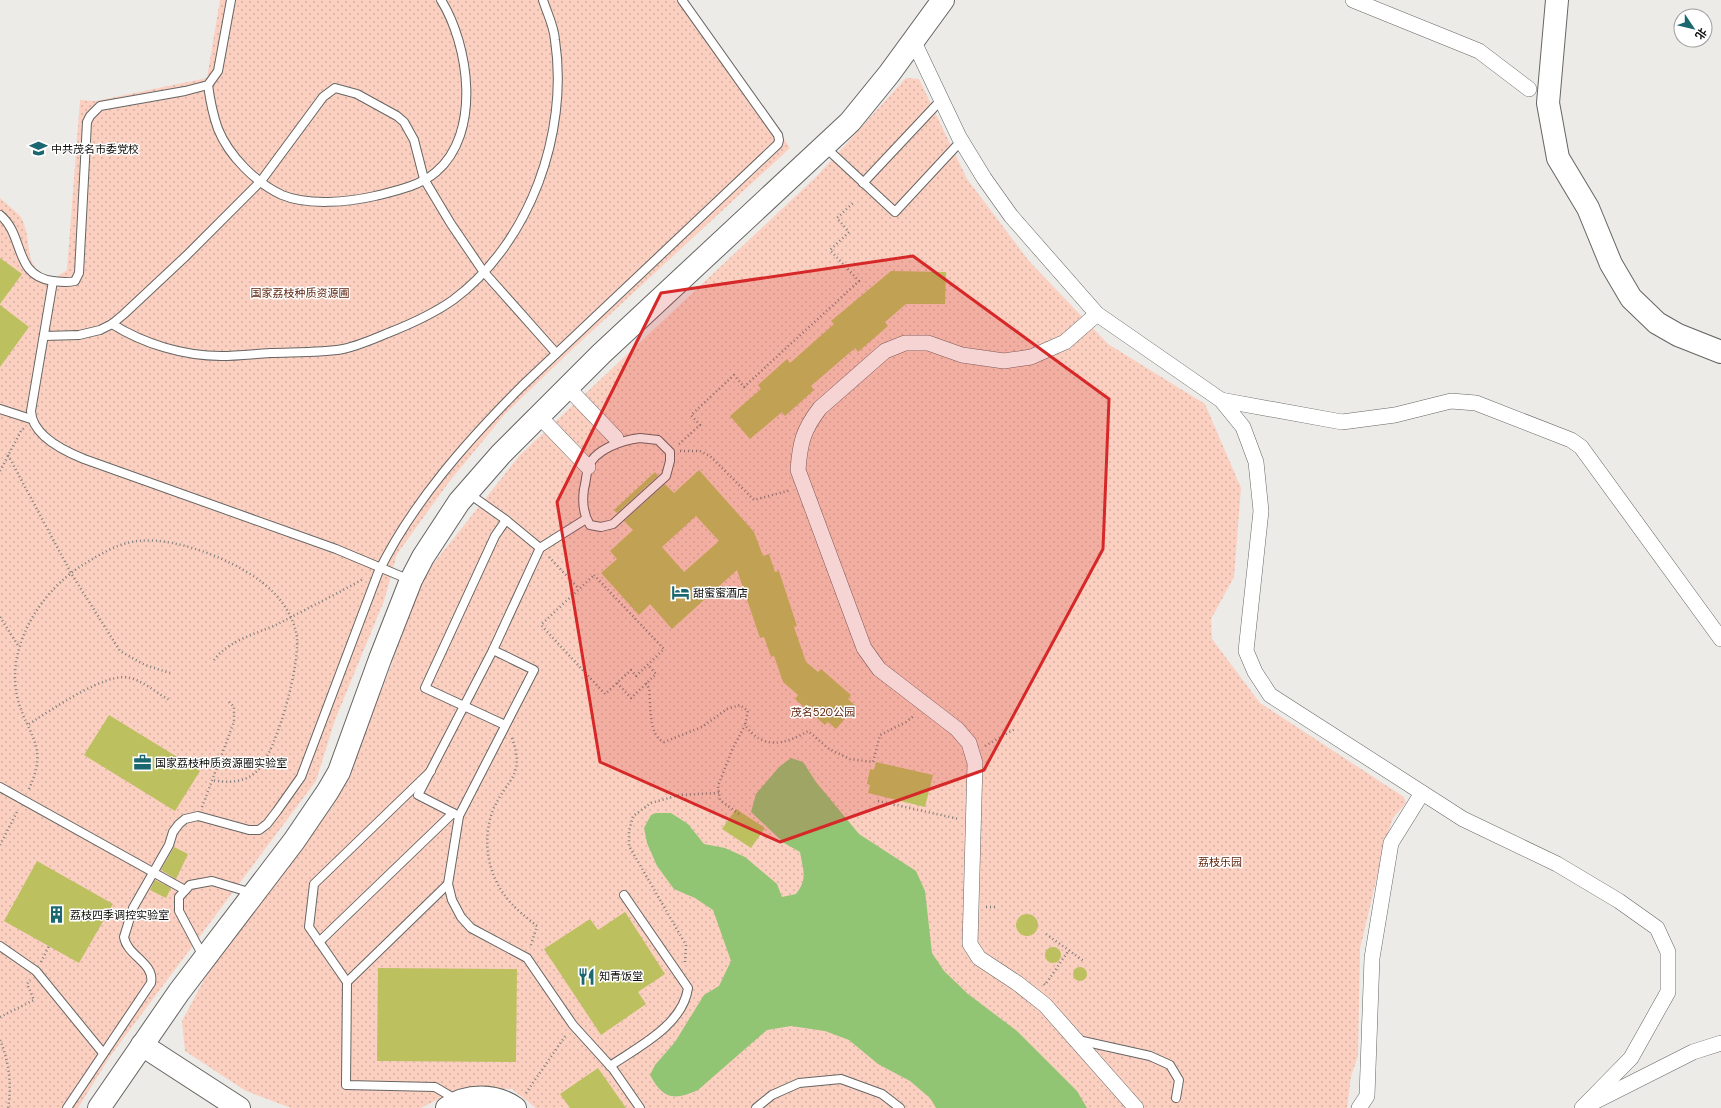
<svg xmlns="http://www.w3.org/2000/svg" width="1721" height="1108" viewBox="0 0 1721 1108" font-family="'DM Sans','Noto Sans SC',sans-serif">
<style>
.park{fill:url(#park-dots)}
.water{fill:#91c574}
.building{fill:#bcc05e;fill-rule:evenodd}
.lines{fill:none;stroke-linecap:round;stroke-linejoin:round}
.lane-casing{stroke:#666563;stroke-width:10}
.street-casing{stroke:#666563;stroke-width:16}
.secondary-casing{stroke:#666563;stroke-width:24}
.path{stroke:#7d7c7a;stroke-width:2.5;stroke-dasharray:1 3;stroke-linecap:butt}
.lane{stroke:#fff;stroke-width:8}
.street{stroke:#fff;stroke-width:15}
.secondary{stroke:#fff;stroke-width:22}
.marked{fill:#d62828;fill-opacity:0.2;stroke:#d62828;stroke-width:3;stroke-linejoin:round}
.labels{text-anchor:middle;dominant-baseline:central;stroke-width:3;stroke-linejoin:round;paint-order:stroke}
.poi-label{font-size:11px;fill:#0d0d0c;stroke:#fff;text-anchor:start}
.park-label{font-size:11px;fill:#5e240e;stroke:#fff}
</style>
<defs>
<pattern id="park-dots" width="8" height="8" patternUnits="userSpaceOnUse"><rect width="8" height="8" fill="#fbd0c1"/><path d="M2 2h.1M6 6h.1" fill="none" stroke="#d6b1a5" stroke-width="1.8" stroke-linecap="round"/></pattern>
</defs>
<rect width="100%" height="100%" fill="#ecebe8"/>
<g class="park">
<path d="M220 0H687L790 148 578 344 505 414 449 482 397 554 384 601 335 720 316 781 111 1055 78 1108H0V198C5 203 20 214 22 219 34 244 20 270 55 278L67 270 80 100 96 101 207 78Z"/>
<polygon points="906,78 919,79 967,179 1029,261 1108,344 1205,404 1241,488 1234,577 1211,619 1212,639 1260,703 1404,797 1406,803 1393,818 1385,843 1360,949 1358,1056 1351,1076 1347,1108 536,1108 512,1089 460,1088 421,1108 291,1108 246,1091 185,1051 182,1021 207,974 333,806 390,669 422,578 520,455 817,176"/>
</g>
<path class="water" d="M791 758 803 762 816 782 859 834 916 871 925 891 932 953 944 971 968 994 1017 1031 1077 1091 1087 1108H936L930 1098 910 1081 878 1064 849 1040 825 1031 791 1026 767 1030 698 1090C673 1101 663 1099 650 1075L655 1065 675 1042 704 995 719 986 731 961 713 910 695 898 674 889 657 866 647 843 644 828 651 815 656 813H671L688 824 704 844 725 848 745 857 777 884 782 897 796 894C808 879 803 870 800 852L784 843 751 812 756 794 779 767Z"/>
<g class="building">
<polygon points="0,258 22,274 0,304"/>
<polygon points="891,271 946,272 945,304 906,304 885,322 888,326 858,352 855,348 811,386 814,390 785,416 782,412 750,439 730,416 761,389 758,385 787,359 790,363 834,324 831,321"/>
<polygon points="0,305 29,327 0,367"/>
<path d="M699 470 754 532 763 556 769 554 775 572 779 571 797 626 794 627 806 662 818 672 821 669 851 695 848 699 856 706 836 729 828 722 825 725 795 699 798 695 783 682 774 656 771 657 764 637 760 638 737 570 672 629 650 604 639 615 601 573 617 559 610 551 633 530 624 521 665 484 674 493ZM696 516 719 541 684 572 662 547Z"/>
<polygon points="655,472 658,476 617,513 614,510"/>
<polygon points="109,715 200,771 175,811 84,755"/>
<polygon points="876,762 933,775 925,807 868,793 870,785 867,784 870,769 874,770"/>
<polygon points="736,809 765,828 751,848 722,829"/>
<polygon points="174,847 188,854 176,879 161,870"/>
<polygon points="37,861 113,904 79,963 4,921"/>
<polygon points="155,880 171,888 166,898 150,890"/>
<polygon points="625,912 665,974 638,992 646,1004 601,1035 544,949 590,919 598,930"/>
<circle cx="1027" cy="925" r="11"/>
<circle cx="1053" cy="955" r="8"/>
<circle cx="1080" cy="974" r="7"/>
<polygon points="378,968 517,969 516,1062 377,1061"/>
<polygon points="598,1068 626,1108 570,1108 560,1094"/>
</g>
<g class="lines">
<defs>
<g id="lane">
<path d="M208 85C210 100 213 115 218 129 229 156 256 183 282 195 308 206 349 202 375 196 395 191 420 186 436 172 482 133 469 45 441 0"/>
<polyline points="825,147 895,212 961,141"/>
<polyline points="863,183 941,100"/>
<path d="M0 215C25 235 13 276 53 281 61 282 67 283 75 281L79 273 87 122 90 116 100 106 185 91 208 85 218 71 231 0"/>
<path d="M53 281 31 411C32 436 64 451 84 459L336 549 410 580"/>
<path d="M112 324C144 344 184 356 221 356 237 356 254 354 270 353 291 352 322 353 343 349 358 346 374 339 388 333 411 324 433 314 453 300 530 243 569 133 555 40 554 26 547 13 543 0"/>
<polyline points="44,336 79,335 100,330 112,324 124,314 187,255 261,181 323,97 335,88 357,94 397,116 404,122 414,140 424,179 451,224 483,271 556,353"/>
<polyline points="0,409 31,419"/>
<path d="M640 438 658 440 670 452V461L666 476 613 524 601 527 590 525C583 514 582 503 584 489 586 482 586 475 588 468 594 449 623 440 640 438Z"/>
<polyline points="540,548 586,519"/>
<polyline points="493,650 534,670 459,816 448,884 452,900 461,917 471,928 527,958 573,1025 613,1069 640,1108"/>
<polyline points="505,725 425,688 495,536 506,520"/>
<polyline points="431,771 314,884 309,927 347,982 448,884"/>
<polyline points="0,787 185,890"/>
<polyline points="459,816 418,795 493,650 540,548 506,520 468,493"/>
<polyline points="319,942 453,813"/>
<polyline points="0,946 36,971 103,1053"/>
<polyline points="203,956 179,911 179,897 190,885 212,881 252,893"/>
<polyline points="347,982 346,1085 435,1087 457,1100"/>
<polyline points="1078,1040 1150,1056 1170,1065 1179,1080 1176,1098"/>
<path d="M610 1066C638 1047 683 1025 688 988L624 895"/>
<path d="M67 1108 151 983C155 963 127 956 124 937L133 908 169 845 173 832 179 824 185 819 198 816 249 830H259L267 824 277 811 301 777 378 573C412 503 467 441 522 386L778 144 779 140 778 135 682 0"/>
<polyline points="756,1108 772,1095 799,1083 841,1079 882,1094 900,1108"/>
</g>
<g id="street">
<polyline points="1353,0 1479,51 1529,89"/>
<polyline points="913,40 959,137 984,178 1011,216 1097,314 1221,400 1243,427 1256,462 1261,511 1246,651 1255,672 1270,695 1463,819 1557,864 1619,901 1657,928 1668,952 1668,992 1631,1058 1582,1108"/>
<path d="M1097 314 1065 342 1031 357 1004 361 962 355 928 343H905L885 351 820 408C803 430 800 443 798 470L864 648 879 669 957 729 969 743 975 763 970 944 979 958 1017 983 1045 1005 1136 1108"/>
<polyline points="568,388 616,438"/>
<polyline points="1221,400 1342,422 1395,415 1451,401 1476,403 1571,440 1581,447 1721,639"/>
<polyline points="539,416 588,467"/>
<polyline points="1594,1102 1693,1052 1721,1043"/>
<polyline points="1359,1108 1367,1096 1372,958 1391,843 1422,793"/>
</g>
<g id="secondary">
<polyline points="1557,0 1548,103 1558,158 1588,208 1611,264 1631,298 1657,323 1678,335 1721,352"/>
<polyline points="142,1045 239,1108"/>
<polyline points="99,1108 179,992 294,841 328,791 339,772 380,659 411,580 423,557 459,502 501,454 601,354 850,122 889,74 943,0"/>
<path d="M447 1108C467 1094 495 1094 515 1108"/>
</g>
</defs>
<use href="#lane" class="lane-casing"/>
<use href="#street" class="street-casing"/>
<use href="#secondary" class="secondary-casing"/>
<g class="path">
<polyline points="679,444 700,425 691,415 734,375 744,387 859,281 830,250 849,232 837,218 853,203"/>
<polyline points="680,451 700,451 710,456 754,500 791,490"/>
<polyline points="8,455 71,573 120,651 145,665 170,673"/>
<polyline points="0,471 21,431 24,428"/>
<polyline points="549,557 579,589"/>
<polygon points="594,575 664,649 636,676 631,670 605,694 541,625"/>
<polyline points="0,617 19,647"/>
<path d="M214 660C229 640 256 634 278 624 306 609 335 595 363 579"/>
<polyline points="617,683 631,698 656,674 648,665"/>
<path d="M646 683 649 688C651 704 648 736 664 742L702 727 727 709 740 705 748 711 745 725C763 750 784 745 808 731L829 749 850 759 873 762 880 735 906 722 915 715"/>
<path d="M29 724C50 711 106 671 130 678 144 681 157 694 170 700"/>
<path d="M512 738C526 777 506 779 493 810 482 838 487 873 506 897 514 908 526 917 537 926L530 948"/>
<polyline points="985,746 1015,729"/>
<path d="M29 789C50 744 26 735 17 696 6 644 43 588 86 563 102 553 119 543 138 541 177 536 247 564 274 593 284 603 293 618 296 632 303 658 276 755 256 772 244 783 227 783 212 780"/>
<polyline points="878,801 959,819"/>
<polyline points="202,807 234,722 234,707 227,700"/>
<polyline points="739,814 720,800 718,786 732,750 745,725"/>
<polyline points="0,845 18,810"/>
<polyline points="986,907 998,907"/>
<polyline points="1046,934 1085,962"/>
<polyline points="41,962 49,946"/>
<polyline points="685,962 686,945 629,846 629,831 633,816 651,803 679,795 719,793"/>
<polyline points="1044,984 1045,985 1069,950"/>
<polyline points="0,1017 34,1000 27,984 30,980"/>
<path d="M0 1040C9 1061 12 1085 8 1108"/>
<polyline points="526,1093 566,1035"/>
</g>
<use href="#lane" class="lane"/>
<use href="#street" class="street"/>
<use href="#secondary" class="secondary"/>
</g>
<path class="marked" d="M913 256 1109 399 1103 549 984 770 780 842 600 762 557 502 661 293Z"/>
<defs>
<symbol id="university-bare" viewBox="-9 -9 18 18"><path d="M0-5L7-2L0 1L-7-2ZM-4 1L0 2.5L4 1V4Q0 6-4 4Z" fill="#1b6770" stroke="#fff" stroke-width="2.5" paint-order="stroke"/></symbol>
<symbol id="hotel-bare" viewBox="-9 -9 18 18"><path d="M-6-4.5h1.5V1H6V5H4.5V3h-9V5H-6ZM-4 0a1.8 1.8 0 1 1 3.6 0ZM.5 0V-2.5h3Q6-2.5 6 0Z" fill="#1b6770" stroke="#fff" stroke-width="2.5" paint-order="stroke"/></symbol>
<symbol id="office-bare" viewBox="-9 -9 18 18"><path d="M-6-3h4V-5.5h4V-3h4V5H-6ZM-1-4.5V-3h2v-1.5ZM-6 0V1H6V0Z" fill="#1b6770" stroke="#fff" stroke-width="2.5" paint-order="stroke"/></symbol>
<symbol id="building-bare" viewBox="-9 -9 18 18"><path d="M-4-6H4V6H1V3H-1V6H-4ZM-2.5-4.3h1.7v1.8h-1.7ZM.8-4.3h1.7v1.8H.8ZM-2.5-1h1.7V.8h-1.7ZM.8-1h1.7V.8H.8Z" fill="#1b6770" stroke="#fff" stroke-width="2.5" paint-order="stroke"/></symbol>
<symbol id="restaurant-bare" viewBox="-9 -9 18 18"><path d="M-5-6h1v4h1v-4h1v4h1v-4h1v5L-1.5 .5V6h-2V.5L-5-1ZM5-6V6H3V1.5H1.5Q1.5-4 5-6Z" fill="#1b6770" stroke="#fff" stroke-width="2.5" paint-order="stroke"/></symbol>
</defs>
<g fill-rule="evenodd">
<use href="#university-bare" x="26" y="136" width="25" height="25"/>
<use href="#hotel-bare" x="668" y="580" width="25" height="25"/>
<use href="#office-bare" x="130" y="750" width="25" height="25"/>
<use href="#building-bare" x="44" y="902" width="25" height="25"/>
<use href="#restaurant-bare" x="574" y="964" width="25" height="25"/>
</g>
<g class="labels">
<g class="poi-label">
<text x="51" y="149">中共茂名市委党校</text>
<text x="693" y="593">甜蜜蜜酒店</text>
<text x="155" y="763">国家荔枝种质资源圈实验室</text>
<text x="70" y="915">荔枝四季调控实验室</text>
<text x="599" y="976">知青饭堂</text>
</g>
<g class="park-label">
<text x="300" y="293">国家荔枝种质资源圃</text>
<text x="823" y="712">茂名520公园</text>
<text x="1220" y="862">荔枝乐园</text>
</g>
</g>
<g transform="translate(1693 28) rotate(125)"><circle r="19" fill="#ffffff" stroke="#9e9e9e"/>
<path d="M0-3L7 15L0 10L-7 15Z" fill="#1b6770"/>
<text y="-6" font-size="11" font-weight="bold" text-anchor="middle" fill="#0d0d0c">北</text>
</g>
</svg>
